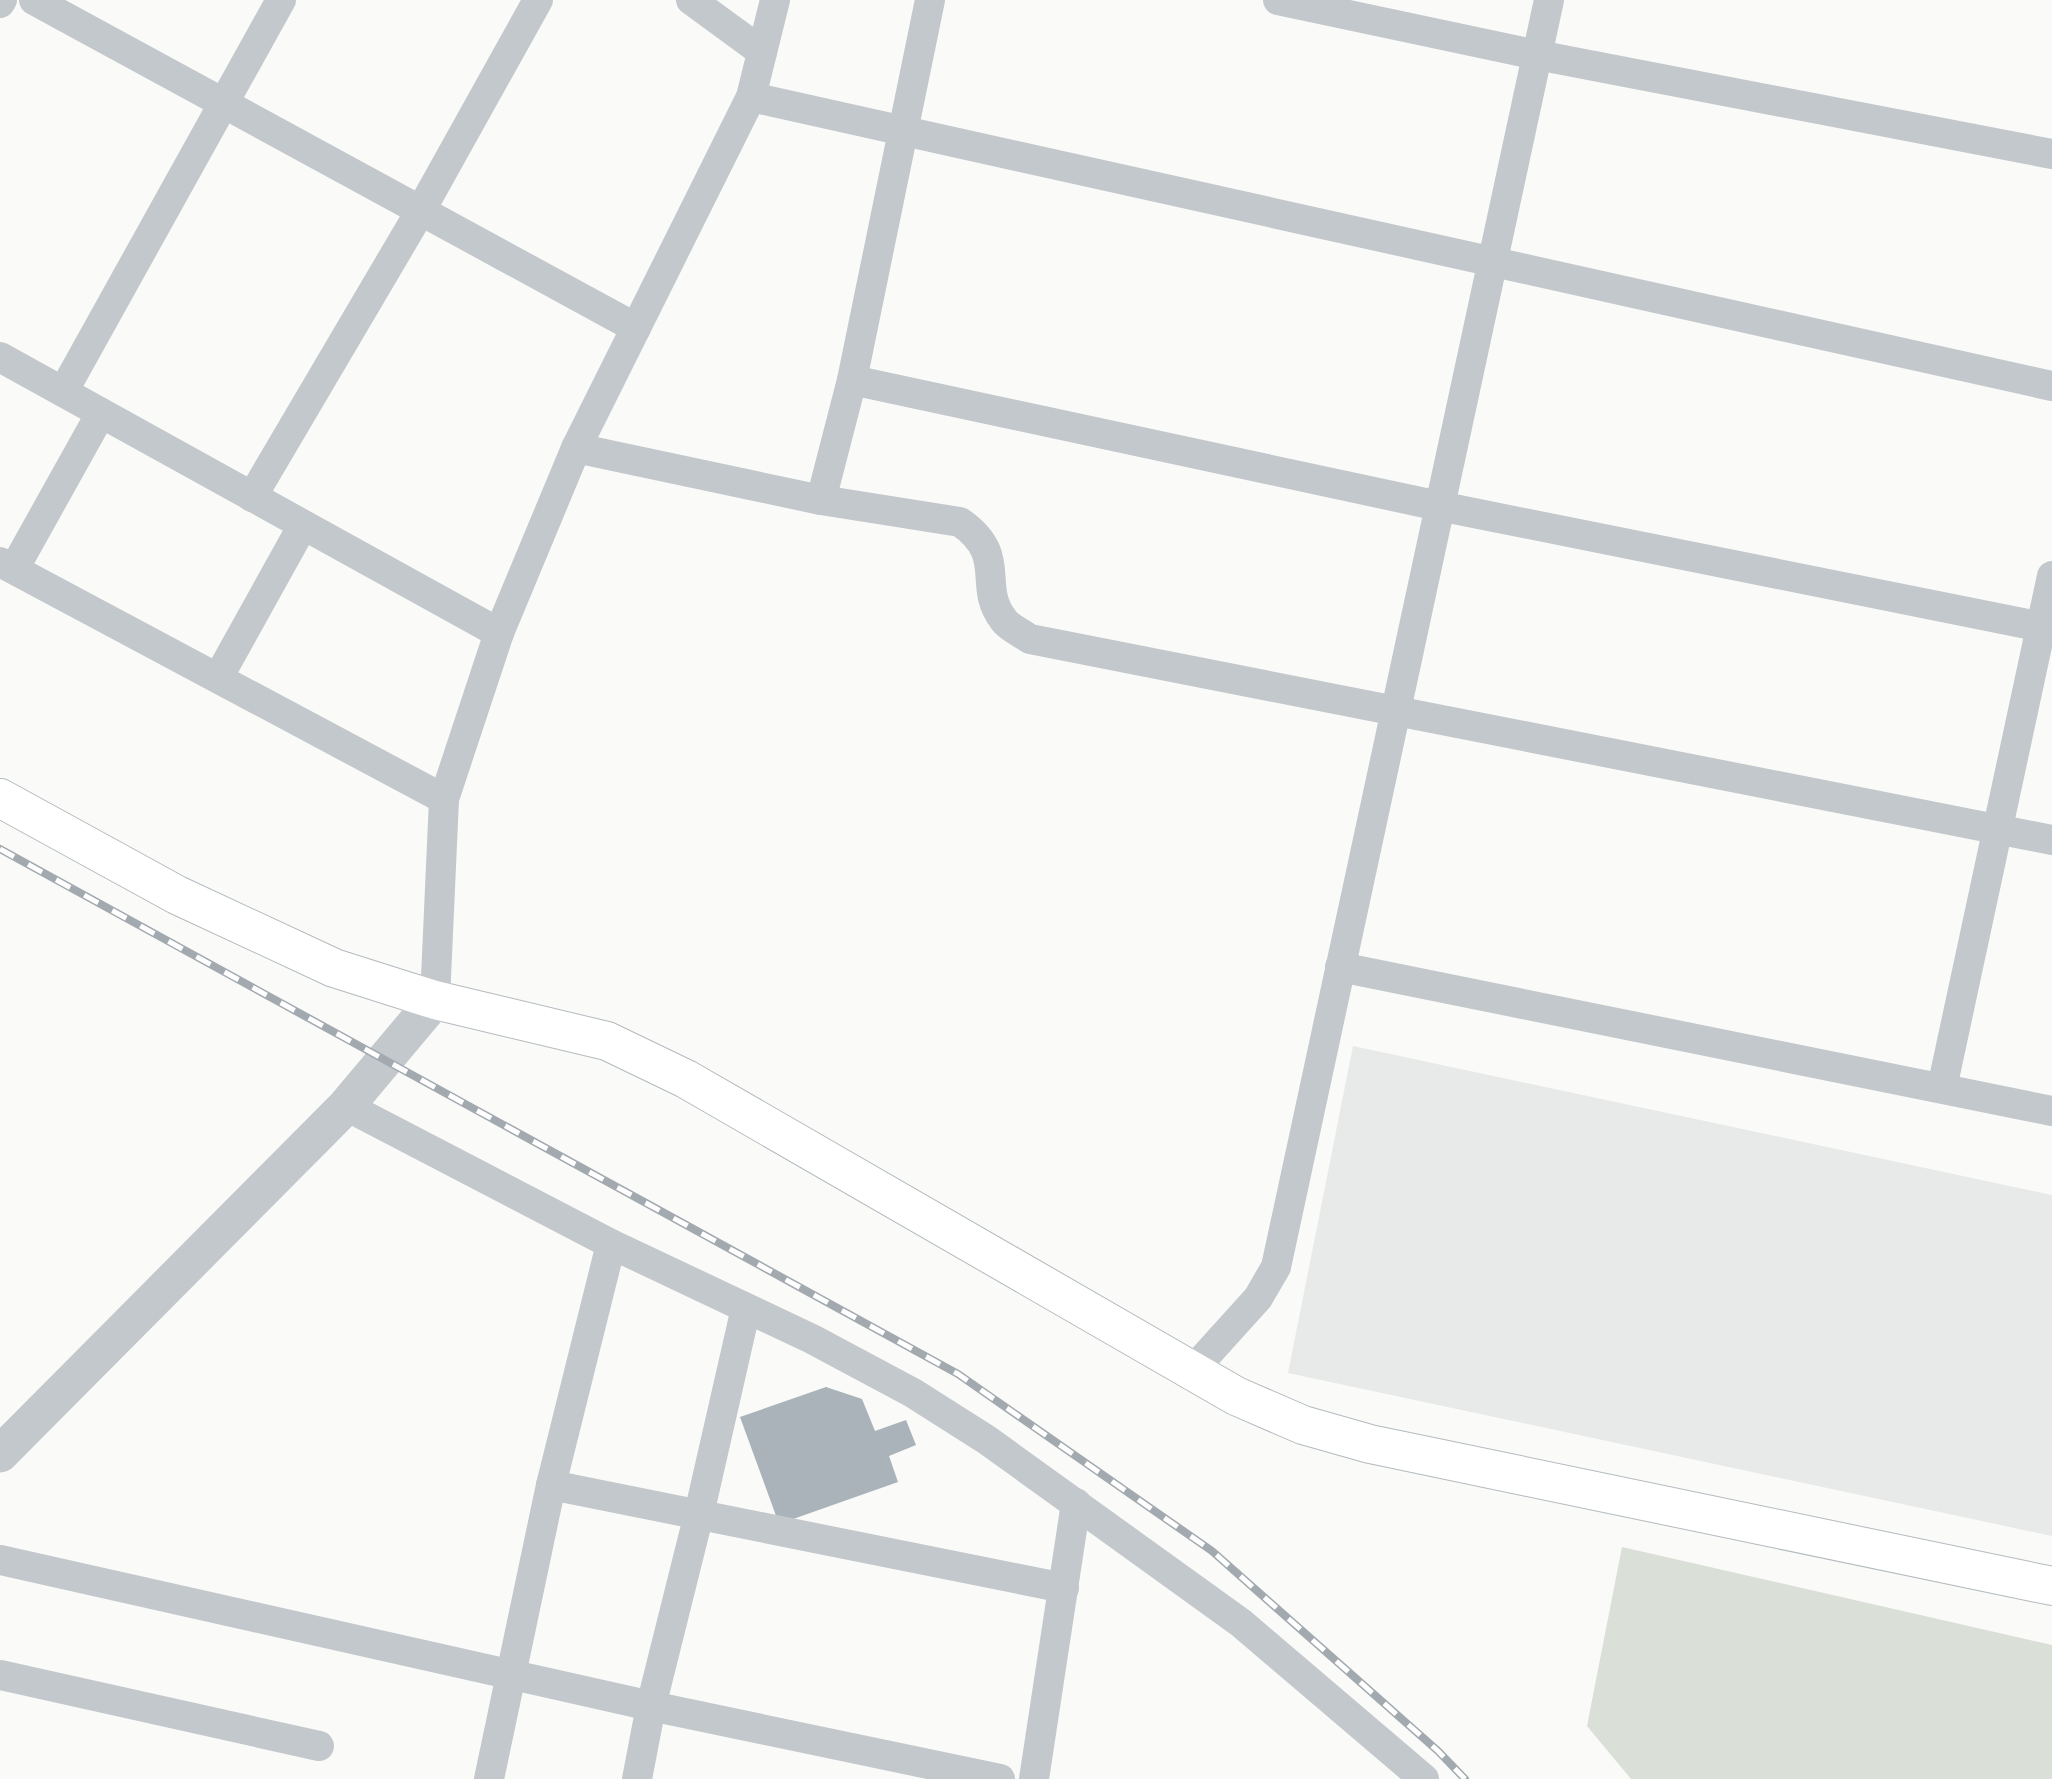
<svg xmlns="http://www.w3.org/2000/svg" width="2052" height="1779" viewBox="0 0 2052 1779" font-family="'Alegreya Sans',sans-serif">
<style>
.built{fill:#e8e9e9}
.green{fill:#dadfd7}
.building{fill:#aab3b9}
.lines{fill:none;stroke-linecap:round;stroke-linejoin:round}
.secondary-casing{stroke:#b3babf;stroke-width:40}
.minor{stroke:#c3c8cc;stroke-width:30}
.tertiary{stroke:#c3c8cc;stroke-width:37}
.secondary{stroke:#fff;stroke-width:38}
.rail-casing{stroke:#a2aab0;stroke-width:8}
.rail{stroke:#fff;stroke-width:5;stroke-dasharray:16;stroke-linecap:butt}
</style>
<rect width="100%" height="100%" fill="#fafaf8"/>
<polygon class="built" points="1353,1046 2052,1195 2052,1536 1288,1373"/>
<polygon class="green" points="1622,1547 2052,1645 2052,1779 1631,1779 1587,1726"/>
<polygon class="building" points="826,1387 862,1399 875,1431 906,1420 916,1445 889,1456 898,1482 779,1524 740,1417"/>
<g class="lines">
<defs>
<polyline id="secondary" points="0,798 177,895 334,968 435,1000 607,1041 686,1079 1236,1396 1303,1425 1370,1444 2052,1586"/>
</defs>
<use href="#secondary" class="secondary-casing"/>
<g class="minor">
<polyline points="34,0 636,328"/>
<polyline points="691,0 762,52"/>
<polyline points="1278,0 1537,55 2052,154"/>
<polyline points="0,3 2,0"/>
<polyline points="751,97 775,0"/>
<polyline points="0,357 499,633"/>
<polyline points="852,380 1439,506 2052,629"/>
<polyline points="63,392 281,0"/>
<path d="M576 448 821 500 960 522C1009 556 977 585 1003 619 1008 627 1022 633 1030 639L2052 840"/>
<polyline points="252,497 421,210 538,0"/>
<polyline points="821,500 852,380 930,0"/>
<polyline points="0,562 444,799"/>
<polyline points="14,569 101,413"/>
<polyline points="218,678 303,525"/>
<polyline points="1340,967 2052,1111"/>
<polyline points="435,1000 444,799 499,633 576,448 751,97 2052,386"/>
<polyline points="1942,1088 2052,576"/>
<polyline points="346,1106 611,1244 812,1339 913,1393 987,1440 1241,1623 1424,1779"/>
<polyline points="1192,1371 1258,1298 1276,1267 1549,0"/>
<polyline points="551,1485 1064,1588"/>
<polyline points="0,1560 651,1706 1000,1779"/>
<polyline points="0,1675 319,1746"/>
<polyline points="489,1779 551,1485 611,1244"/>
<polyline points="637,1779 651,1706 699,1514 746,1308"/>
<polyline points="1034,1779 1076,1503"/>
</g>
<polyline class="tertiary" points="0,1454 346,1106 435,1000"/>
<use href="#secondary" class="secondary"/>
<defs>
<polyline id="rail" points="0,849 958,1374 1212,1551 1438,1751 1465,1779"/>
</defs>
<use href="#rail" class="rail-casing"/>
<use href="#rail" class="rail"/>
</g>
</svg>
